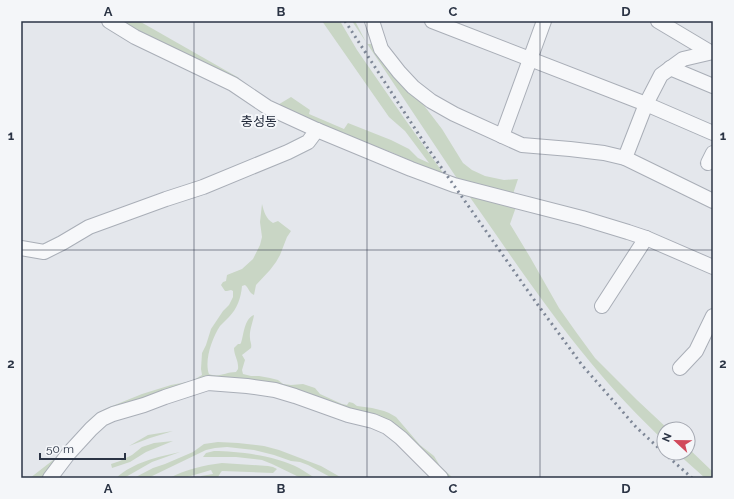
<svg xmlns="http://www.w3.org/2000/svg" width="734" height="499" viewBox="0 0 734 499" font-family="Raleway,'Noto Sans KR',sans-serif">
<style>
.green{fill:#c9d6c5}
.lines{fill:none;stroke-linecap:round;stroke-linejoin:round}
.street-casing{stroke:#a9aeb7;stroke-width:16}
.street{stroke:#f7f8fa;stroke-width:14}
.rail{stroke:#7d8696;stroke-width:3;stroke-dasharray:2 4;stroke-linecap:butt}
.grid{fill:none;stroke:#2b3445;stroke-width:1;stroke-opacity:0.55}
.labels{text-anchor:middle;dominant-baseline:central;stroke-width:4;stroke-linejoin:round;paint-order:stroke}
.quarter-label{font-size:13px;fill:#1d2536;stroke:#f4f6f9}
.neatline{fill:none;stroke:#2b3445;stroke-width:1.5}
.grid-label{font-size:13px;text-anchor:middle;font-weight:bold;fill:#2b3445}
</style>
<rect width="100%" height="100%" fill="#e4e7ec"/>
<g class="green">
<polygon points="116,21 139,21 239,78 238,82"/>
<polygon points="322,21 340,21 357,50 404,118 446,177 391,152 342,134 276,106 291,97 310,110 309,114 344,129 348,123 391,140 409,149 418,158 429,163 405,131 389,117"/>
<polygon points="352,21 355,21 367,44 377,44 442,129 463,163 472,170 485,176 504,180 518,179 513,194 458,180"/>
<path d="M467 193 516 207 510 224 530 257 559 308 576 332 595 358 637 400 668 429H664V441C638 416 613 390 591 363 546 309 507 250 467 193Z"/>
<path d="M262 204C264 212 266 219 273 223L278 221 291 231 287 237 280 255 276 262 270 270 256 285 254 295C249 293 249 288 245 285L242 286C241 298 237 309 229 317 226 320 223 323 220 326 212 338 204 361 209 374 220 378 225 372 236 372L238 369C239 361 234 356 234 348L238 344H240L241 343C244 334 244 319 254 315 253 322 249 331 250 338 250 342 252 344 251 348L242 355 245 360 242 370 243 374 251 376H259L270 378 278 380 283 384 291 385 303 384 315 388 320 394 342 404 347 405 349 402 353 403 357 406 372 408 384 411 389 413 396 417 420 445 434 456 440 466 453 478H445L401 435 234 381 121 408 46 478H30L57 457 89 420 96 414 105 409 142 394 171 385 192 381 202 375 201 369 202 353 206 345 211 329 223 311 229 305 233 297V291L231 290 227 291H225L221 285 223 282 226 281 227 275 242 269 253 259 260 245 262 237 260 222Z"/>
<polygon points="173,431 150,438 129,446 148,435"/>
<polygon points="173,441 146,452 130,462 112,468 111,464 120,461 132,455 142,447 154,443"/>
<polygon points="218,442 238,443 264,446 279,450 321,466 342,478 332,478 308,465 300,462 291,461 274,455 254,450 227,447 215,448 206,450 148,478 134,478 153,468 165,464 193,452 204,444"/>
<polygon points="688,448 713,472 713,478 705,478 677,453 688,453"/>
<path d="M214 451C238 451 278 456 299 468 304 471 309 474 315 478H301L272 464 262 460 236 457H203L206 453Z"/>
<path d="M180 452 152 462 124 478H116C134 462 157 457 180 452Z"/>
<path d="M222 463 268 466 273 467 277 469 273 473 222 471 221 472 218 477 241 478H200L201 476 213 474 211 470 184 478H169C185 470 204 465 222 463Z"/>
</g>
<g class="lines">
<defs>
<g id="street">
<polyline points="109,21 135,37 233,84 267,107 317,130 411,169 454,185 582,218 628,232 646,238 713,267"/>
<polyline points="372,21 381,49 399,72 413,87 431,101 454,114 522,145 570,149 604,153 625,158 713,201"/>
<polyline points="432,21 646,104 713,133"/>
<polyline points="658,21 710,52"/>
<polyline points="670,68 713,86"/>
<polyline points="502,136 544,21"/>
<polyline points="625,158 646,104 661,75 683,59 713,52"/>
<polyline points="708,163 713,153"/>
<polyline points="21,248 44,252 62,243 89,227 166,199 203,187 288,152 308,142 317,130"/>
<polyline points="602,306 646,238"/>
<polyline points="680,368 696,351 713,316"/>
<polyline points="50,478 69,453 91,429 102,419 113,414 144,405 165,397 208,383 247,386 275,390 295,396 348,415 373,421 387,427 401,438 441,478"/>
</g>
</defs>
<use href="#street" class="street-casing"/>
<use href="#street" class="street"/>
<g class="rail">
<polyline points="345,21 427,147 535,301 582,365 636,427 664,453"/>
<polyline points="664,453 692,478"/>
</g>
</g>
<path class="grid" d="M194 21V478M367 21V478M540 21V478M21 250H713"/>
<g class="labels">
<g class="quarter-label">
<text x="259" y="121">충성동</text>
</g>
</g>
<rect width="734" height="499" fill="none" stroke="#f4f6f9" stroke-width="44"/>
<g transform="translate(676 441) rotate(292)"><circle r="19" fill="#f4f6f9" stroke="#a4a8b1"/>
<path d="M0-3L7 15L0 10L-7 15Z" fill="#d1495b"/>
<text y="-6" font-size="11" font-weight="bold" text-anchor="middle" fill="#2b3445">N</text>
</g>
<path d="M40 453v6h85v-6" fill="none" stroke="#2b3445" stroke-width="2"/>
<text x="46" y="453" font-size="12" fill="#2b3445" stroke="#f4f6f9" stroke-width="3" paint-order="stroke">50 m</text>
<rect x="22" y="22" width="690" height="455" class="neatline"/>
<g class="grid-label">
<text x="108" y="16">A</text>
<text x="281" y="16">B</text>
<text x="453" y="16">C</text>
<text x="626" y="16">D</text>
<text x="11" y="140">1</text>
<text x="723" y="140">1</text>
<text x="11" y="368">2</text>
<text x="723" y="368">2</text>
<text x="108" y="493">A</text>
<text x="281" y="493">B</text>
<text x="453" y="493">C</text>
<text x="626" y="493">D</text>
</g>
</svg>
